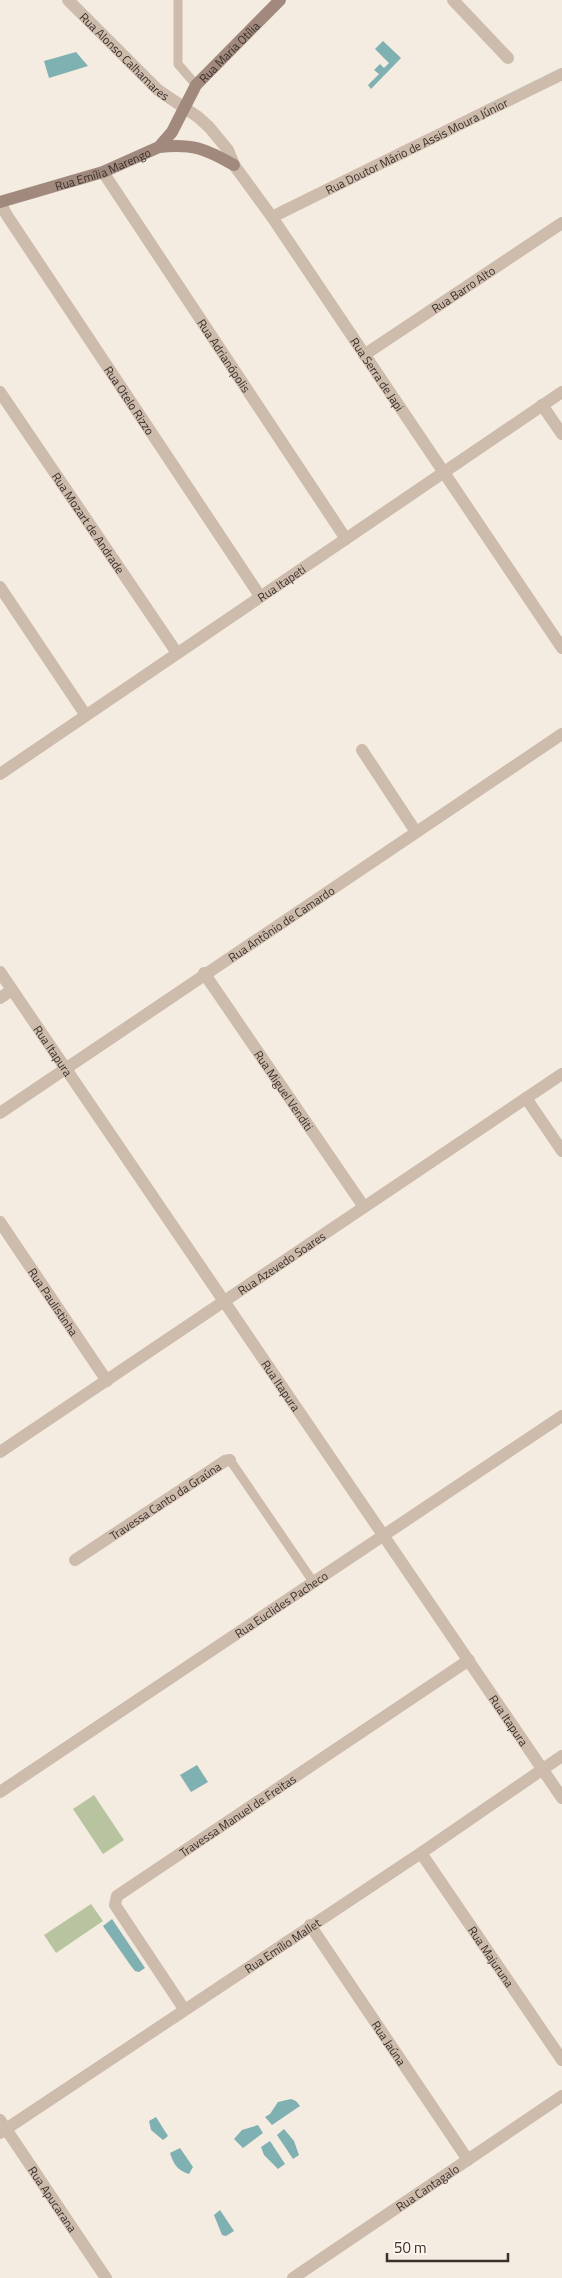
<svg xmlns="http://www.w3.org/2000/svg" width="562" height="2278" viewBox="0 0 562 2278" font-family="'Titillium Web',sans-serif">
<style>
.green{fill:#b8c4a0}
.water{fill:#7fb0b2}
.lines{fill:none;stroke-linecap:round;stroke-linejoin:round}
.service{stroke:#cdbbac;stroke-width:9}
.minor{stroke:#cdbbac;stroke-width:12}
.tertiary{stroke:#cdbbac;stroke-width:12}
.secondary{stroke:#a18a7d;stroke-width:12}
.labels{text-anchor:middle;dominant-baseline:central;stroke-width:5;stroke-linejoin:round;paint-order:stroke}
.street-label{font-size:12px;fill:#3b302b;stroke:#fbf5ee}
</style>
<rect width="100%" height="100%" fill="#f4ebe1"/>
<g class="green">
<polygon points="94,1795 124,1840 103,1854 73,1809"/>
<polygon points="91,1904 103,1921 56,1953 44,1935"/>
</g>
<g class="water">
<polygon points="383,41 401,58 371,89 368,85 379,74 374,70 380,64 384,68 389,63 375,49"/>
<polygon points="76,52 88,66 49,78 44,61"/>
<polygon points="197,1765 208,1782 191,1792 180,1775"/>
<polygon points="112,1919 145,1968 139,1972 135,1971 131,1966 103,1926"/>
<polygon points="291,2099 296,2101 300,2106 272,2125 265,2117 270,2114 278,2102"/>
<polygon points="156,2117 168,2136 163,2140 151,2130 149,2121"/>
<polygon points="258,2125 263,2133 243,2148 234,2139 242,2130"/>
<polygon points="284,2129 294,2141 299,2155 293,2159 277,2135"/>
<polygon points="270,2141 285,2164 278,2169 264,2155 261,2147"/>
<path d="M180 2148 193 2167 189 2174C177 2170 174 2165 170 2153Z"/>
<polygon points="220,2210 234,2231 226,2236 222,2235 214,2215"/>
</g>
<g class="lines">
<g class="service">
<polyline points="178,0 178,64 196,85"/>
<polyline points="230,1460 314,1583"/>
</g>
<g class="minor">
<path id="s1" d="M68 0 158 90 198 117 209 127 228 150 234 165 272 217 562 648"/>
<polyline points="453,0 508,58"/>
<path id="s2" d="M103 172 346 539"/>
<path id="s3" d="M0 203 8 217 260 596"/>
<path id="s4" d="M272 217 562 74"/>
<path id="s5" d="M364 355 562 223"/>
<path id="s6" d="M0 392 177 653"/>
<polyline points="542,405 562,434"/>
<polyline points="0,587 85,714"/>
<polyline points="362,750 416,832"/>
<path id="s7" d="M0 774 562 392"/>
<path id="s8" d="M204 973 364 1207"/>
<polyline points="0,998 12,990"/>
<polyline points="526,1098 562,1151"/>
<path id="s9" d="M0 1113 562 734"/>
<path id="s10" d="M0 1222 107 1381"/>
<path id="s11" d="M75 1560 225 1461 230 1460"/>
<path id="s12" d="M0 1792 562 1416"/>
<path id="s13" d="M421 1853 562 2060"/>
<path id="s14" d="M310 1925 468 2160"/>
<path id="s15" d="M184 2009 115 1905 117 1896 469 1660"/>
<path id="s16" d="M0 2120 106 2278"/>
<path id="s17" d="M0 2133 421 1853 562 1756"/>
</g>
<g class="tertiary">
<path id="s18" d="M0 972 562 1798"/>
<path id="s19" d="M0 1452 562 1074"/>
<path id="s20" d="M293 2278 562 2096"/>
</g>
<g class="secondary">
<path d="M159 147C192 143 206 149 234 165"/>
<path id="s21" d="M0 202 103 172 159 147 172 132 196 85 280 0"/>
</g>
</g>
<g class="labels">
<g class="street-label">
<text stroke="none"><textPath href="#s21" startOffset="288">Rua Maria Otília</textPath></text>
<text stroke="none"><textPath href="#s1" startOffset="80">Rua Alonso Calhamares</textPath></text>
<text stroke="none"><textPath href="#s4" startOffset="161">Rua Doutor Mário de Assis Moura Júnior</textPath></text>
<text stroke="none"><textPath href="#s21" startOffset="108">Rua Emília Marengo</textPath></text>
<text stroke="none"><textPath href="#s5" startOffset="119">Rua Barro Alto</textPath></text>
<text stroke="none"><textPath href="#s2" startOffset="220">Rua Adrianópolis</textPath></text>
<text stroke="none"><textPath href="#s1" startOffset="490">Rua Serra de Japi</textPath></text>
<text stroke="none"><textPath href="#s3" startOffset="236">Rua Otelo Rizzo</textPath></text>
<text stroke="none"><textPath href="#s6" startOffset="158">Rua Mozart de Andrade</textPath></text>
<text stroke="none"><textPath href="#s7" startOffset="340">Rua Itapeti</textPath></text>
<text stroke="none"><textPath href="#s9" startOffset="339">Rua Antônio de Camardo</textPath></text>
<text stroke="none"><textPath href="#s18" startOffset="95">Rua Itapura</textPath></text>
<text stroke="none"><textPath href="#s8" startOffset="142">Rua Miguel Venditi</textPath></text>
<text stroke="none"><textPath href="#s19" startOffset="339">Rua Azevedo Soares</textPath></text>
<text stroke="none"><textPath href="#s10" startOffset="96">Rua Paulistinha</textPath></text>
<text stroke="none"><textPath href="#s18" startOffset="500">Rua Itapura</textPath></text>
<text stroke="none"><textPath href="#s11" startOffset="108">Travessa Canto da Graúna</textPath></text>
<text stroke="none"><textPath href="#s12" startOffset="338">Rua Euclides Pacheco</textPath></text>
<text stroke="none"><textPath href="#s18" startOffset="905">Rua Itapura</textPath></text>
<text stroke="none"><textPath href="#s15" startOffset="279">Travessa Manuel de Freitas</textPath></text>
<text stroke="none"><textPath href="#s17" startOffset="339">Rua Emílio Mallet</textPath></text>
<text stroke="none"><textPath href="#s13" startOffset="125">Rua Majuruna</textPath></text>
<text stroke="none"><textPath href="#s14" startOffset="142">Rua Jaúna</textPath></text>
<text stroke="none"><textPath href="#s20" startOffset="162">Rua Cantagalo</textPath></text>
<text stroke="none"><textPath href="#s16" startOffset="95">Rua Apucarana</textPath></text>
</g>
</g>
<path d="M387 2253v8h121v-8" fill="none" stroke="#3b302b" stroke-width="2.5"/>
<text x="394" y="2253" font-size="15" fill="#3b302b" stroke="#fbf5ee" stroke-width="4" paint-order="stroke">50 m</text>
</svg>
